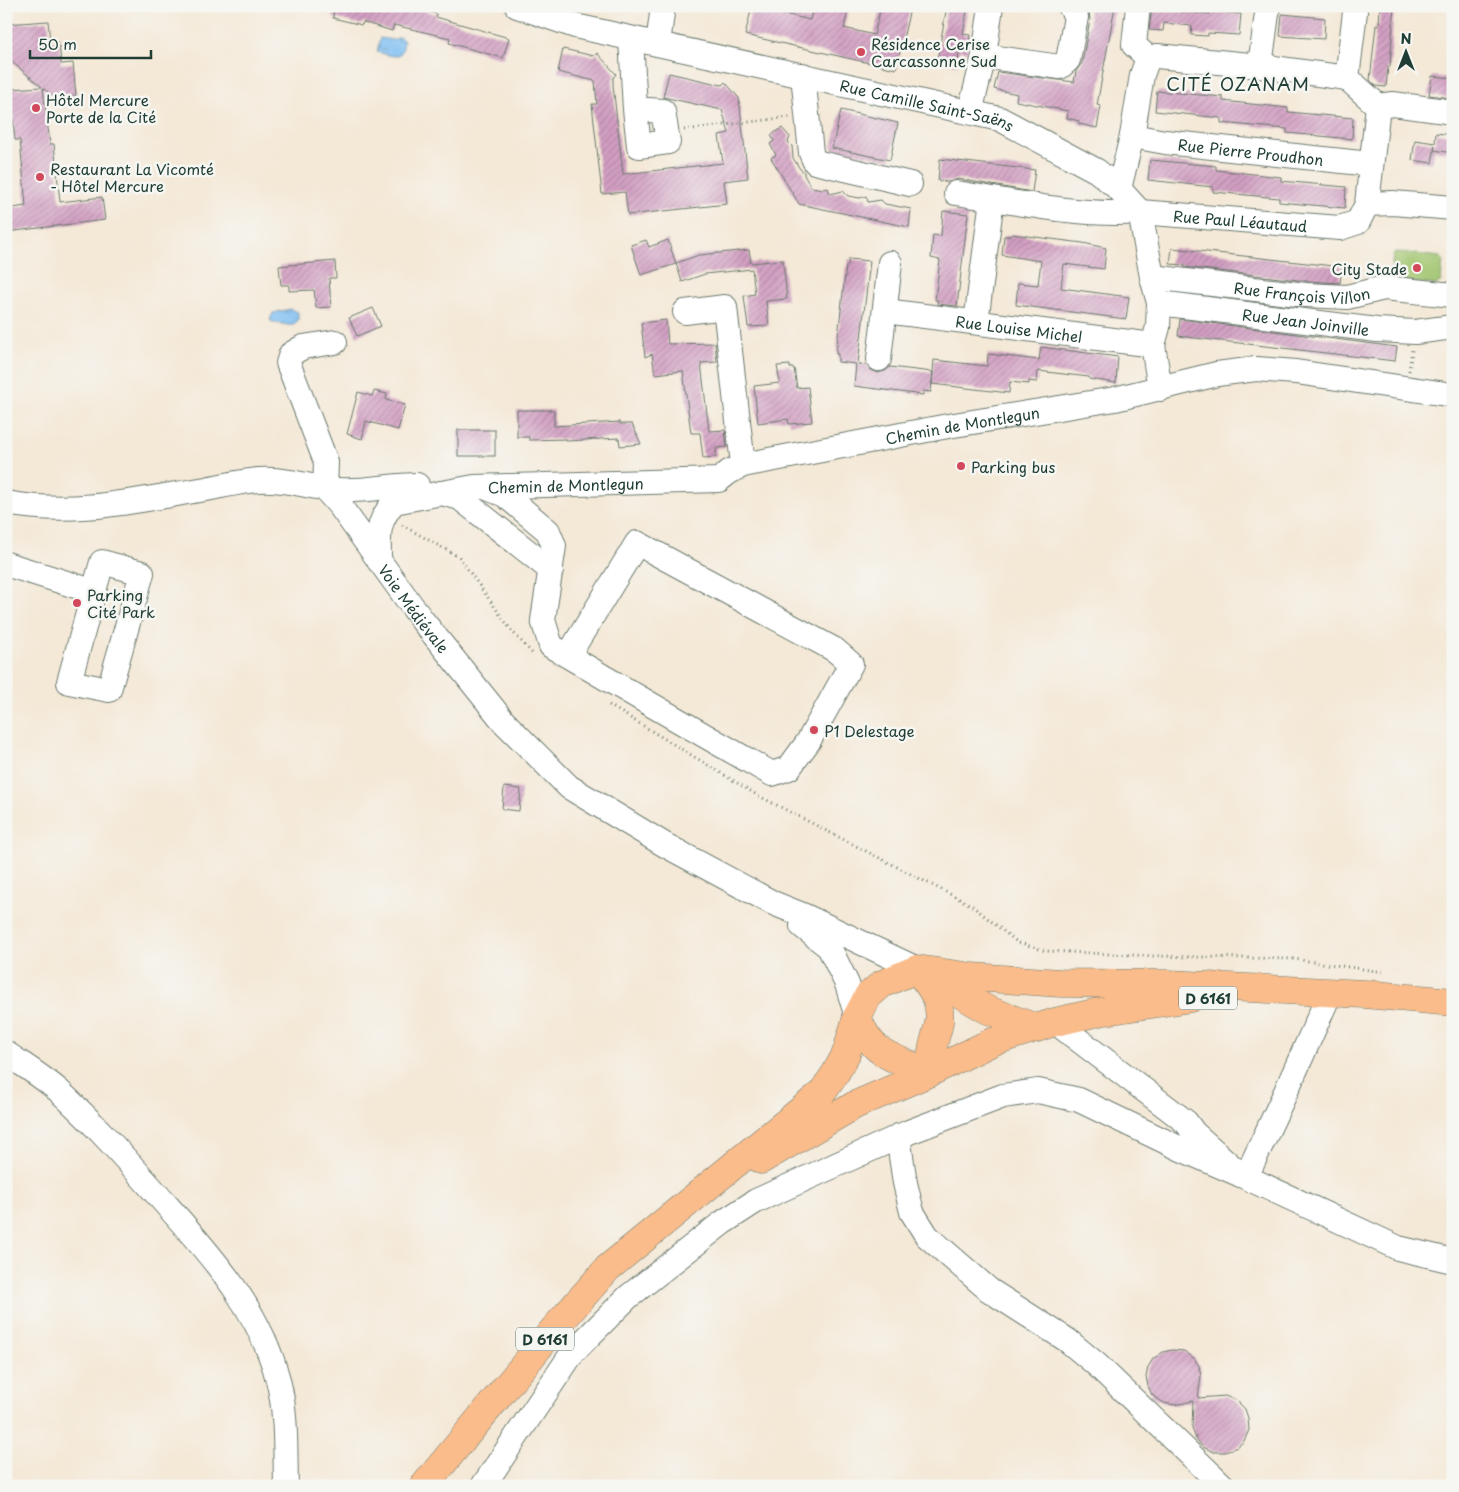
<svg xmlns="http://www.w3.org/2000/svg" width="1459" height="1492" viewBox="0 0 1459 1492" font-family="'Playpen Sans',sans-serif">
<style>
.park{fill:#a1c56e;stroke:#608151}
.water{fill:url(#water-ripples);stroke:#4e7e93}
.building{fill:url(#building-hatch)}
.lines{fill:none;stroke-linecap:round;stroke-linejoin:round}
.minor-casing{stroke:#6a796d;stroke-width:26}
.major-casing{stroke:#6a796d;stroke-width:29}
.path{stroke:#6a796d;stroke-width:3;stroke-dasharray:1 4;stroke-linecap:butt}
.minor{stroke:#fff;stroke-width:24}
.major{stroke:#fabc8b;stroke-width:28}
.poi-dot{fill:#d1495b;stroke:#f6f6f2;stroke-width:2}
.labels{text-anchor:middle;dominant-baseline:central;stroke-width:5;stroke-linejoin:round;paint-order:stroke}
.shield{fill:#f6f6f2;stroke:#60746d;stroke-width:1}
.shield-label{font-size:14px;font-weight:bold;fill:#1f3d34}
.poi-label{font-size:15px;fill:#1f3d34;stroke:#f6f6f2;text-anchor:start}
.street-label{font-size:15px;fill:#1f3d34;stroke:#f6f6f2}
.quarter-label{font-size:18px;letter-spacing:1px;fill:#1f3d34;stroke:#f6f6f2}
</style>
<defs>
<pattern id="water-ripples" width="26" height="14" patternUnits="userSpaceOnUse" patternTransform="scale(1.25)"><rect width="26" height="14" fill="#7ebef2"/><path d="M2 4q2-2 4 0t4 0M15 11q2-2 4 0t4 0" fill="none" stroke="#679cc5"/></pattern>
<pattern id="building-hatch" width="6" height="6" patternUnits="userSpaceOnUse" patternTransform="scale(1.25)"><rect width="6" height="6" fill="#d39fc3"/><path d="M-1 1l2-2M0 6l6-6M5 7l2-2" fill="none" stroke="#ab839f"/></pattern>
</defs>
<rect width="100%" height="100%" fill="#f6f6f2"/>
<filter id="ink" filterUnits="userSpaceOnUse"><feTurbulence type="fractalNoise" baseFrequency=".02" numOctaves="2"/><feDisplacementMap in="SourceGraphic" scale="10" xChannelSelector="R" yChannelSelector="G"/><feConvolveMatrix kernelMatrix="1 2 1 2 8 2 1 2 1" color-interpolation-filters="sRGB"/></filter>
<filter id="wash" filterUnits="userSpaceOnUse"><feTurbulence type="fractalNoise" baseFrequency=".0096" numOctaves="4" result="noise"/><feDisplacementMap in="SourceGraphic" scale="20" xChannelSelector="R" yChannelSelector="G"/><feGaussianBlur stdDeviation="1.12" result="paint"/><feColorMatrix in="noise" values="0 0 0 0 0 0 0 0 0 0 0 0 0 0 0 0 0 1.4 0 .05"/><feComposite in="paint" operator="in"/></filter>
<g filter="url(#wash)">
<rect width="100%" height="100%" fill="#f4e8d6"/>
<polygon class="park" points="1396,252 1440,257 1443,260 1441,281 1436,285 1394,280 1391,275 1393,255"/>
<g class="water">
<path d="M400 37 404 41C402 62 393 56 377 52L380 38 393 40Z"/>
<path d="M290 309 298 312V320L294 325C286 326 282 323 274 323L270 320 273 313Z"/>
</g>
<g id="blocks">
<g class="building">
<polygon points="334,6 406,6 437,14 436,17 509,38 503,58 449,43 450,38 394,25 392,31 363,22 362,25 333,18"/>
<polygon points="752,6 782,6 780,13 810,20 813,6 849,6 844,28 874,35 881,6 899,6 910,9 896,69 745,35"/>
<polygon points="947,6 968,6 963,34 970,35 967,52 960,50 957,65 937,61"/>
<polygon points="1088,6 1115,6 1097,105 1101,106 1097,128 1079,124 1079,121 1067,118 1068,111 1016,101 1017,94 994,89 998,72 1074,82 1076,71 1082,63 1090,20"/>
<polygon points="1380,6 1394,6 1390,67 1388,67 1386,87 1376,86 1370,80 1376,25 1379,26"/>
<polygon points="1152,9 1210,14 1210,11 1241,14 1239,35 1208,33 1208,36 1191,35 1192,26 1164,23 1163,31 1149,30"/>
<polygon points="1282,14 1325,18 1324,39 1280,36"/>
<polygon points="48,21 50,41 59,42 61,64 73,63 76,96 55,98 43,88 50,144 54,144 60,202 102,197 105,220 6,232 6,209 26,206 20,140 15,140 10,89 42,87 6,57 6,24"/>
<polygon points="563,49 594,56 597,53 616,74 613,78 613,85 623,174 723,163 719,135 729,133 722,110 663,97 669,73 722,85 725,82 739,98 748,178 724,181 727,204 628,215 625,192 602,194 592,104 597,104 595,81 558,72"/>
<polygon points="1432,76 1453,78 1451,98 1429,95"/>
<polygon points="1157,91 1223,97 1223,101 1288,108 1288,112 1353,118 1352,139 1287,133 1287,129 1221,123 1221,118 1155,111"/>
<polygon points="841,110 898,123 890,160 832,148"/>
<polygon points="782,128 790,137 788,142 792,146 793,158 800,169 804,172 804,175 811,187 823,189 828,188 830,194 843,191 848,196 860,198 866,196 868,202 881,200 885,204 911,209 909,227 799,204 771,158 776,155 770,144 774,141 771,135"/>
<polygon points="1436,133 1453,135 1453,153 1434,150 1435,145 1432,163 1412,160 1415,140 1435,143"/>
<polygon points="940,159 1035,170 1032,192 958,179 949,182 938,181"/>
<polygon points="1150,160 1216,166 1216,170 1281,177 1281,181 1346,187 1345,208 1279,202 1279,198 1213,192 1213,187 1148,180"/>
<polygon points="943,211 968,214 957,306 937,304 938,300 935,300 940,260 931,258 933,235 941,236"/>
<polygon points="1011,234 1083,243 1106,248 1104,269 1064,264 1061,288 1129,297 1126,319 1016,305 1018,283 1038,285 1041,261 1002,255 1004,236 1011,236"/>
<polygon points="646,240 649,247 668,240 676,264 641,275 631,245"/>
<polygon points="1172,248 1342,267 1340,283 1307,281 1184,267 1185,265 1170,264"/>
<polygon points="749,250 751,263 783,260 787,299 766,301 769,326 748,327 744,296 755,294 752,269 705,274 682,282 676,263 699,255"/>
<polygon points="849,259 870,261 858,364 867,365 871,370 878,373 885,371 890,367 933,372 931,392 923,391 923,395 854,386 856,364 838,362 838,354 836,354 846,266 848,266"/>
<polygon points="335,261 336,278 329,278 331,307 316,308 314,290 289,291 289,285 281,285 279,266"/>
<polygon points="373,308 381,326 357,336 349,318"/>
<polygon points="1180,319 1397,347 1395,361 1178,336"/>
<polygon points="666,320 668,344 715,343 717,362 701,363 709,431 725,430 727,447 716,448 716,457 703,458 700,433 691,433 683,371 655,374 652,354 645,357 641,323"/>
<polygon points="1041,347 1118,357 1116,383 1089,379 1089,377 1038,371 1037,382 1029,381 1029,384 1010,382 1009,393 932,384 934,360 987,366 988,354 1039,360"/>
<polygon points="790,365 790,368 794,368 797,388 808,387 812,422 789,424 788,419 758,423 754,386 780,383 777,366"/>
<polygon points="374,391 387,394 386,400 405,405 398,430 366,421 362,439 347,434 358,392 372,396"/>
<polygon points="517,410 554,410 554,426 620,422 620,424 632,424 641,444 620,446 619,438 567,441 567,439 529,440 529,437 517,437"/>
<rect x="458" y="430" width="37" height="26"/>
<polygon points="504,787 521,789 519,811 502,809"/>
<polygon points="1172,1350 1184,1351 1194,1358 1199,1366 1201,1376 1198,1398 1225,1396 1236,1400 1245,1409 1248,1418 1249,1430 1244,1441 1237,1447 1226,1452 1214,1452 1203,1447 1196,1439 1192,1428 1193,1401 1175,1405 1164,1403 1152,1395 1148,1386 1146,1377 1148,1367 1153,1359 1163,1352"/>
</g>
</g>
</g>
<g filter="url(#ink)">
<use href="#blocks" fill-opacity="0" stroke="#6a796d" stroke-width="1"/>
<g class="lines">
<defs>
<g id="minor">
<path id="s1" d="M517 6 575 26 1000 119 1097 171 1119 189 1140 212 1152 277 1159 303 1158 327 1153 345 1160 389"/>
<polyline points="1138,6 1134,45 1148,58"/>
<polyline points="631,39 635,109 639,146 668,142 663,111 635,109"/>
<polyline points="658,44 663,6"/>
<polyline points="984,56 1060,67 1068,60 1076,17 1070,6"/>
<polyline points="1260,66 1268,6"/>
<polyline points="803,75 811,153 815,162 910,184"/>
<polyline points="1347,78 1355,12"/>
<polyline points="1378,106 1393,104 1453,112"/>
<polyline points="970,112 984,56 991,6"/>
<path id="s2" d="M1132 136 1165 142 1370 164"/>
<path id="s3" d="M956 193C1015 202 1081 217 1140 212L1340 228 1358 222 1367 204 1378 106 1347 78 1260 66 1157 56 1148 58 1142 75 1132 136 1119 189"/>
<polyline points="1367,204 1393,203 1453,208"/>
<path id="s4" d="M1152 277 1306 295 1347 297 1384 288 1453 295"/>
<path id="s5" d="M1159 303 1377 330 1415 332 1453 327"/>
<path id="s6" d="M885 311 1153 345"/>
<polyline points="685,312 725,307 743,465"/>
<polyline points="976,322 992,199"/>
<polyline points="879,359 890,263"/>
<path d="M487 488 505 495 548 531 554 546 543 620 551 646C624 689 698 732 772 774L789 768 808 742 851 664 835 650 637 543 568 656"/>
<path id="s7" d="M325 489 340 506 422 620 504 722 569 787 665 845 773 903 805 916 917 969"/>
<polyline points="325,489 326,462 288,363 291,354 303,347 335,342"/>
<polyline points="441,493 460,498 551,570"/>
<path d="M6 503C75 516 138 500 206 489 223 486 241 481 259 480 286 478 311 488 338 490 364 492 391 485 417 485"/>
<path id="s8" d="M379 561C379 533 376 524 394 502L474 487 719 480 729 472 743 465 948 426 1115 399 1217 374 1256 369 1296 372 1453 395"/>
<polygon points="102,562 142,573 109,690 69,682"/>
<polyline points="6,564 95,592"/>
<polyline points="802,926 829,947 847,984 857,1017"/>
<path d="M6 1053C23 1065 43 1077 59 1091 93 1122 124 1157 155 1192 205 1249 259 1305 278 1380 287 1414 285 1451 286 1486"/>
<polyline points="898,1136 905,1183 912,1212 927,1236 989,1290 1067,1340 1096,1364 1223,1486"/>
<polyline points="1241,1175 1398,1248 1453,1261"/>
<polyline points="1246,1177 1283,1098 1329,995"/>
<polyline points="483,1486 573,1352 628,1297 722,1223 756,1201 909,1132 1003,1096 1038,1091 1079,1100 1181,1149 1241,1175 1194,1133 1186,1122 1055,1022"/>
</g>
<g id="major">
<path d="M918 971C925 980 933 989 937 1000 943 1019 937 1029 933 1046 931 1055 930 1064 929 1073"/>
<polyline points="929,976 988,1010 1037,1028"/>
<path d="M857 1017C873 1058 893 1056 929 1073"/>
<polyline points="761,1160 855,1105 929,1073 992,1042 1055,1022 1099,1012 1191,998"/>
<polyline points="424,1486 554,1329 608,1268 822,1093 835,1074 846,1054 857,1017 868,996 882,984 917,969 972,977 1060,983 1169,984 1364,994 1453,1002"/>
</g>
</defs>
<use href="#minor" class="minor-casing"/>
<use href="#major" class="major-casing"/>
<g class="path">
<polyline points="684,130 790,117"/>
<polyline points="1409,371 1412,350"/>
<polyline points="402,525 459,557 511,630 532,653"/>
<polyline points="609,705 757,795 971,905 1017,942 1046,951 1153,956 1294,959 1383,972"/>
</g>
<use href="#minor" class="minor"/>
<use href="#major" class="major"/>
</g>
</g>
<g class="poi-dot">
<circle cx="861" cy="52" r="5"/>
<circle cx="36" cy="108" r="5"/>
<circle cx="40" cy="177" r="5"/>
<circle cx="1417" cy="268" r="5"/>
<circle cx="961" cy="466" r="5"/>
<circle cx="77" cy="603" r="5"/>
<circle cx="814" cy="730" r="5"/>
</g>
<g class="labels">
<g class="shield">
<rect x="1179" y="986.5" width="58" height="23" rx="4"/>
<rect x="516" y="1327.5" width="58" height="23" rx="4"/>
</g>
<g class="shield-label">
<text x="1208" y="998">D 6161</text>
<text x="545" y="1339">D 6161</text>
</g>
<g class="poi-label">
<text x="871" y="43">Résidence Cerise<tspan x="871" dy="17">Carcassonne Sud</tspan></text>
<text x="46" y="99">Hôtel Mercure<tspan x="46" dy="17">Porte de la Cité</tspan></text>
<text x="50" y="168">Restaurant La Vicomté<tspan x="50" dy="17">- Hôtel Mercure</tspan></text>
<text x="1407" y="268" text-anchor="end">City Stade</text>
<text x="971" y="466">Parking bus</text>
<text x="87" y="594">Parking<tspan x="87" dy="17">Cité Park</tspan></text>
<text x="824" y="730">P1 Delestage</text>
</g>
<g class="street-label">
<text stroke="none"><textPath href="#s1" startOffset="422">Rue Camille Saint-Saëns</textPath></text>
<text stroke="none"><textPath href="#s2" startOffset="120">Rue Pierre Proudhon</textPath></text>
<text stroke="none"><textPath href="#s3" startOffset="286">Rue Paul Léautaud</textPath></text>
<text stroke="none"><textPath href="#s4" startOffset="151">Rue François Villon</textPath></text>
<text stroke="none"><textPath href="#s5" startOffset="148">Rue Jean Joinville</textPath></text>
<text stroke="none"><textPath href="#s6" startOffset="135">Rue Louise Michel</textPath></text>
<text stroke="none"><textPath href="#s8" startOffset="641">Chemin de Montlegun</textPath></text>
<text stroke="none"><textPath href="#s8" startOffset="236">Chemin de Montlegun</textPath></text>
<text stroke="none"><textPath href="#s7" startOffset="149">Voie Médiévale</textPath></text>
</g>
<g class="quarter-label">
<text x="1238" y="83">CITÉ OZANAM</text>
</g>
</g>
<rect width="1459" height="1492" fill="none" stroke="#f6f6f2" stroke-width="25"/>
<g transform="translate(1406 52)" stroke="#f6f6f2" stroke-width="4" paint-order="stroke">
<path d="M0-4L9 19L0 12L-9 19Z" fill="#1f3d34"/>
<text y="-8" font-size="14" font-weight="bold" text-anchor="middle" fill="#1f3d34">N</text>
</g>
<path d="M30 50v8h121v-8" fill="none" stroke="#1f3d34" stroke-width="2.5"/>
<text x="38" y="50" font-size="15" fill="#1f3d34" stroke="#f6f6f2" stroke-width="4" paint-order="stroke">50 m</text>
</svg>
